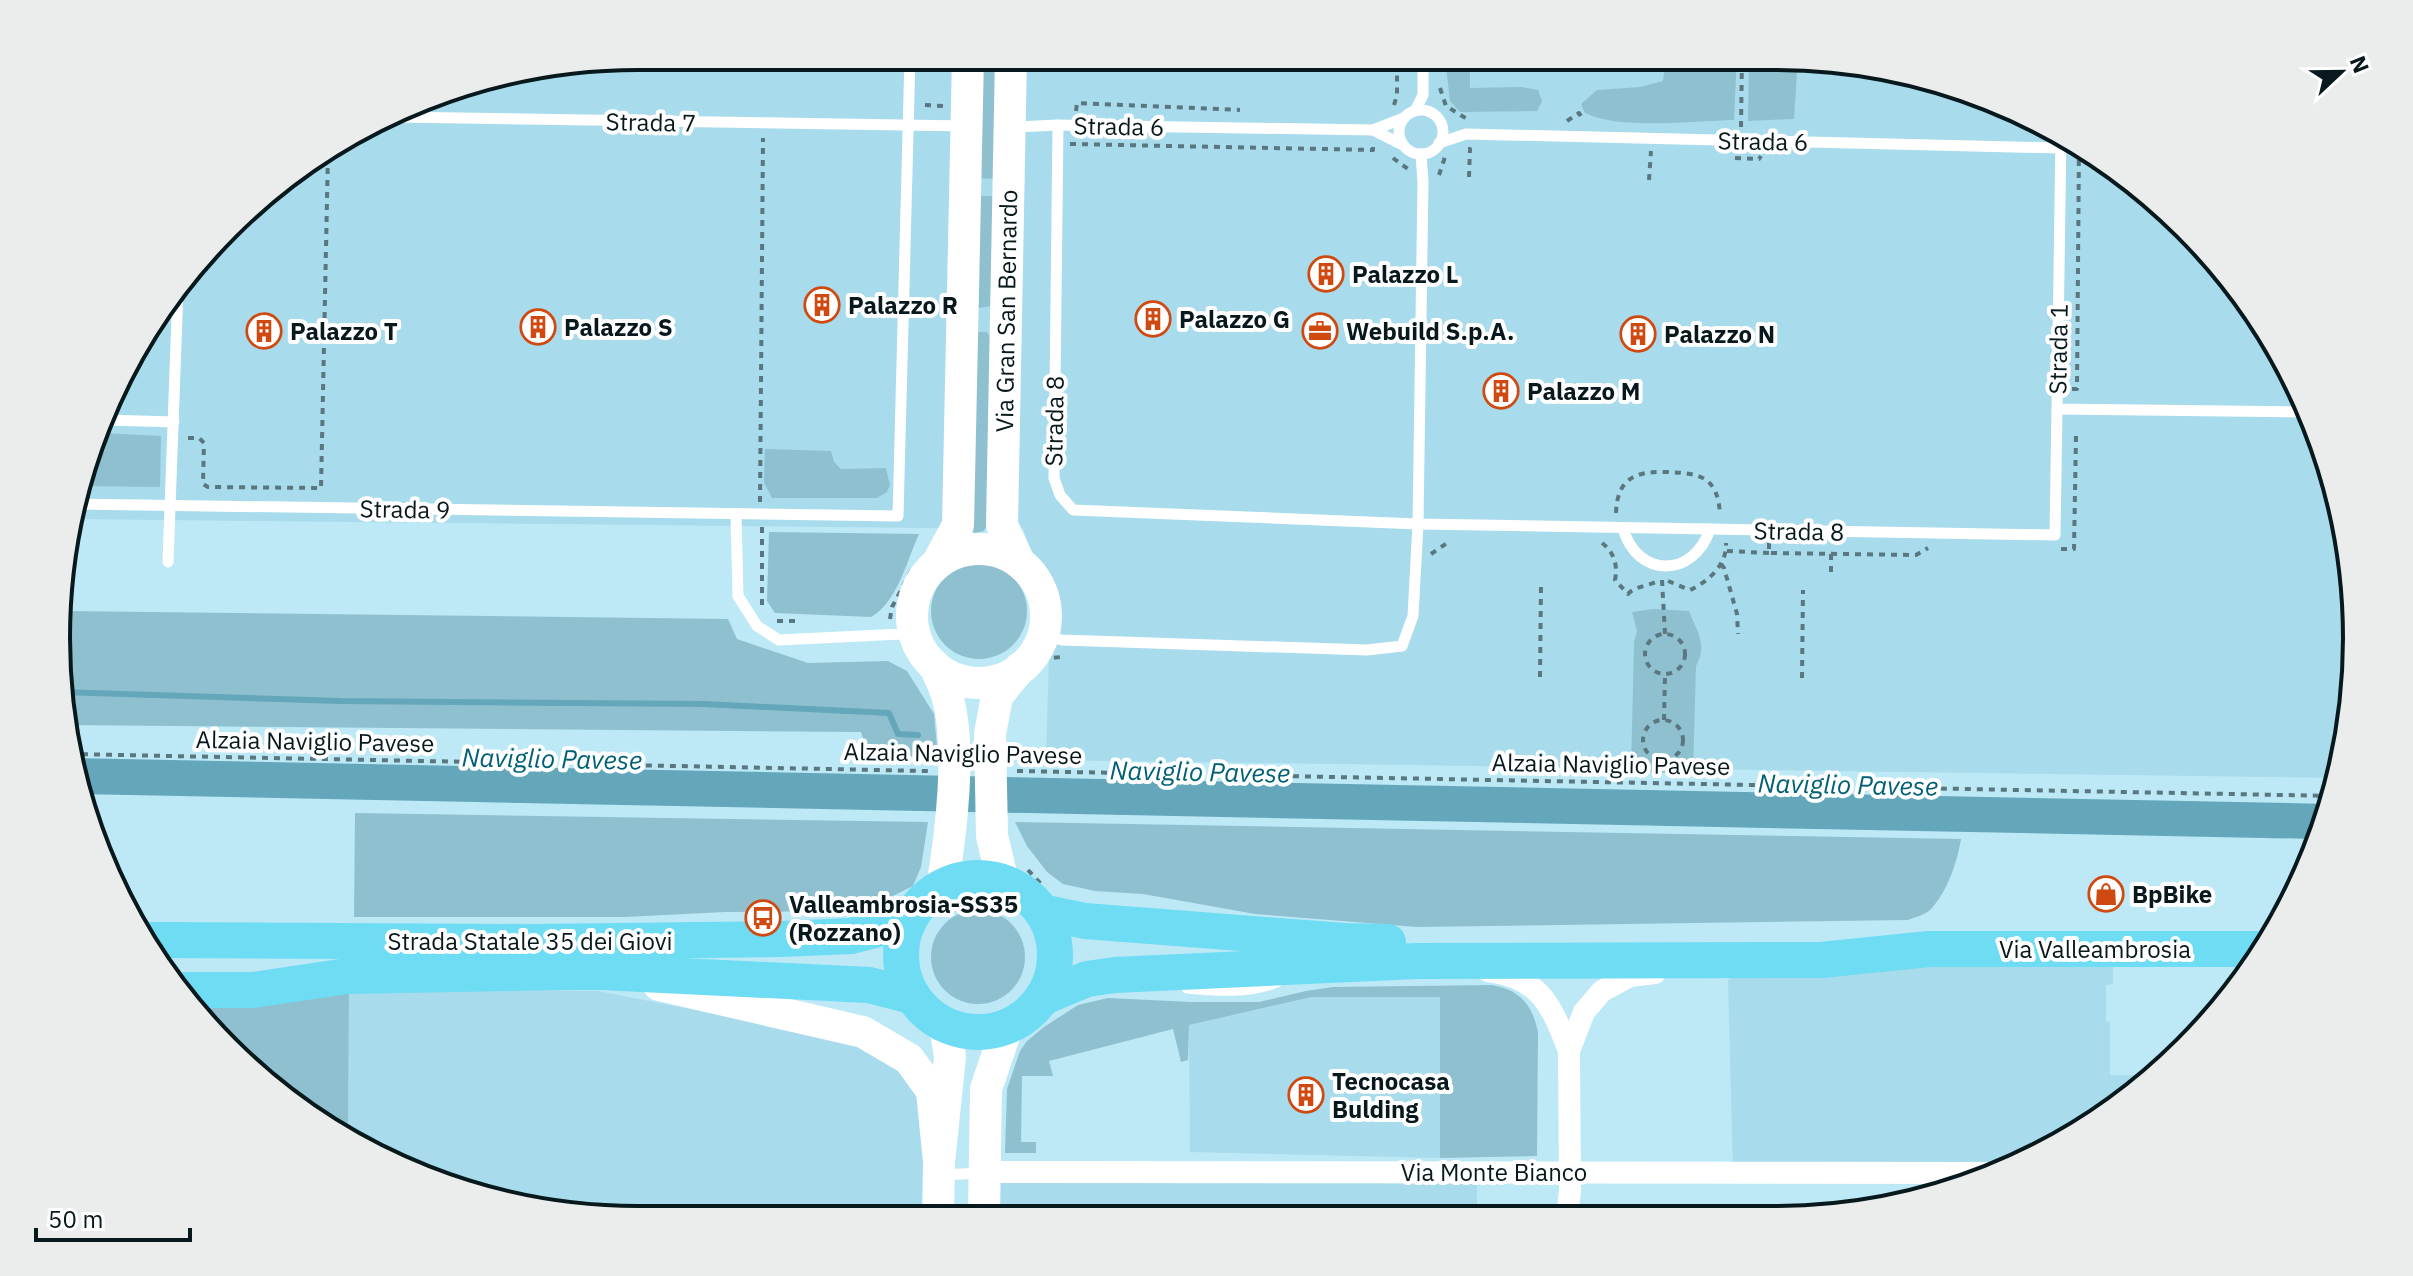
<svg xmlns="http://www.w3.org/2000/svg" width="2413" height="1276" viewBox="0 0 2413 1276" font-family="'IBM Plex Sans',sans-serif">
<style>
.built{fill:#a8dbec}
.green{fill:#8fc0d0}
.water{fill:#64a6ba}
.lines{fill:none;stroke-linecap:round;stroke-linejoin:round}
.stream{stroke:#64a6ba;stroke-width:6}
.path{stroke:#5a777f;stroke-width:4;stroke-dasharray:6 6;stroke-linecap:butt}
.service{stroke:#fff;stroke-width:11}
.minor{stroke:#fff;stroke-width:22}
.secondary{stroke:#fff;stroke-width:32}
.primary{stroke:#6edcf3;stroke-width:36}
.labels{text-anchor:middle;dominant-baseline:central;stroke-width:8;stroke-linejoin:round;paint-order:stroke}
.street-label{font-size:24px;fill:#08191d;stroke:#fff}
.poi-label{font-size:24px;font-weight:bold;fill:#08191d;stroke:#fff;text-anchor:start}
.water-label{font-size:26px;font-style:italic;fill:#006075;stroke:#fff}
.rim{fill:none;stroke:#08191d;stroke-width:4}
</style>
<rect width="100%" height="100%" fill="#bde8f6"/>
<g class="built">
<polygon points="638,56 1813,57 1926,76 2033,116 2130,177 2213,255 2279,347 2326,451 2352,562 2356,677 2339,778 1046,760 1049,657 1047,593 1023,529 73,519 76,488 154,315 283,177 450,87"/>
<polygon points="2113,949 2113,984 2106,985 2106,1021 2110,1022 2110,1075 2152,1075 2099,1122 2003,1173 1733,1172 1728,980 1756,961"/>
<polygon points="349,987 598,991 858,1042 898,1065 924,1107 926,1218 600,1219 488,1200 380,1160 348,1136"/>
<polygon points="1312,997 1440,997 1440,1158 1190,1152 1189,1025"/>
<polygon points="985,1172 1477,1172 1477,1216 984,1218"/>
</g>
<g class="green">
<polygon points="979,56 999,56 996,179 977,178"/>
<polygon points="1445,57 1470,57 1470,88 1521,87 1538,90 1542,101 1537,111 1460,112 1450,101"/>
<path d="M1666 57H1737L1734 120C1694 121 1619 130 1585 113L1581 104 1597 90 1640 87 1663 81Z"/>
<polygon points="1749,57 1798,57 1794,119 1748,121"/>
<polygon points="977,196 996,196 991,306 979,308 975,301"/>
<polygon points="977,332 987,332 994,344 988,521 984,531 974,533 969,523"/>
<polygon points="101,433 161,436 160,487 77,486"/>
<polygon points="765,449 831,451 834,462 841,469 886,468 890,485 887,492 877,498 772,498 764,482"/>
<path d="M769 532 919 534C907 560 897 603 871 617L775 613 767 601Z"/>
<circle cx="979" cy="611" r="48"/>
<path d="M1653 609 1689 611C1697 632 1708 644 1696 666L1693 774 1631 771 1634 642 1637 631 1632 612Z"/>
<polygon points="64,611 728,619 737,639 808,663 888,661 907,671 934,714 938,757 868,755 861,732 65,725 57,677"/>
<polygon points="355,813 928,822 921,867 913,886 862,911 725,912 625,917 354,917"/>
<path d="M1015 822 1961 839C1957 863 1947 892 1931 909 1926 915 1915 917 1908 920L1417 927 1255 914 1143 894 1095 891 1063 884 1047 872 1027 846Z"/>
<circle cx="978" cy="957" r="47"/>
<path d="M1492 985C1520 990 1532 1004 1538 1032L1537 1156 1440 1158V997H1312L1189 1025 1188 1060 1181 1062 1173 1029 1049 1061 1053 1076H1022L1021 1142H1036V1153H1005L1007 1089 1020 1051 1027 1041 1044 1027 1078 1005 1108 998 1191 1002H1259L1306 991 1333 987Z"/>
<polygon points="349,987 348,1136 226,1049 191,1000"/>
</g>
<polygon class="water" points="71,758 2331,804 2318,839 78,794"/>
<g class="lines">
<polyline class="stream" points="60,692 340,701 703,704 889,713 898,734 918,735"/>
<g class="path">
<polyline points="1440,88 1446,106 1467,119"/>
<polyline points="925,105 944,106"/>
<polyline points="1394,105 1397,95 1397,57"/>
<polyline points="1076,111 1077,103 1240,110"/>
<polyline points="1567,121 1579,113 1584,121"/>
<polyline points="1741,127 1742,57"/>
<polyline points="1070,144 1373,150 1373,145"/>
<polyline points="1468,149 1470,149 1469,177"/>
<polyline points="1393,158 1408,169"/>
<polyline points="1735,158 1759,159 1761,156"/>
<polyline points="1439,175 1445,157"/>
<polyline points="1649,180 1651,151"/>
<polyline points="2072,389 2077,389 2079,145"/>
<polyline points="188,438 199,438 204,443 203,484 208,487 321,488 328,152"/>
<polyline points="760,502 763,138"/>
<path d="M1616 513C1617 479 1635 471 1665 472 1700 473 1718 476 1720 515"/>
<path d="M1602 543C1614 552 1618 565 1615 580L1628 594C1635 586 1650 586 1660 580"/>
<polyline points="1769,543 1769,553 1916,555 1928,548"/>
<polyline points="2061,549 2074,549 2076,436"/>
<polyline points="1727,551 1769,553"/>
<polyline points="1431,554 1450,541"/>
<polyline points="1831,554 1831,572"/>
<polyline points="1721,564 1724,568 1737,614 1738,634"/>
<polyline points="1043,568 1051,587 1060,625"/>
<polyline points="1662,580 1665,634"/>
<path d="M1668 581 1690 590C1709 581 1727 565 1726 543"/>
<polyline points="762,605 762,526"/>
<polyline points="890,619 892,607 914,566"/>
<polyline points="777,621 800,621"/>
<circle cx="1665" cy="654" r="20"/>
<polyline points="1042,659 1061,657"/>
<polyline points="1540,677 1541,585"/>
<polyline points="1802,678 1803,590"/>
<polyline points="1664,720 1665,675"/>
<circle cx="1663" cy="740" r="20"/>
<polyline points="70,754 928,771"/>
<polyline points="1017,771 2335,796"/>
<polyline points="1028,870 1041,884"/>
</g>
<g class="service">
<circle cx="1421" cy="132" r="22"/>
<polyline points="1415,111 1423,95 1423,57"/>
<polyline points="394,117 966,126"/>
<polyline points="1058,125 1054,478 1060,495 1073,510 1418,524 2055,535 2057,409"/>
<polyline points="1014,127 1058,125 1373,130 1404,118"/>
<polyline points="1373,130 1403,145"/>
<polyline points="2061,134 2057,409 2308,412"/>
<polyline points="1439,143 1466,134 2060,148"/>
<polyline points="106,420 174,422"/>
<polyline points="74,504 898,516 910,56"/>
<polyline points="736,515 738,596 757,626 779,640 901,634 916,640"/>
<path d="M1623 528C1637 579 1694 578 1710 529"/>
<polyline points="168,562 178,289"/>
<polyline points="1043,635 1062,640 1367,650 1402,646 1413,616 1418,524 1423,182 1421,154"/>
<path d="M1187 988C1216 991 1250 993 1277 982"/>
<polyline points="942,1175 981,1173"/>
</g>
<g class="minor">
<path d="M1488 971C1541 977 1552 1007 1569 1051"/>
<polyline points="985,1172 2003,1173"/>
<polyline points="1567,1216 1570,1191 1569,1051 1584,1012 1602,991 1630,976 1655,973"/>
</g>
<g class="secondary">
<polyline points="1011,56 1002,525 1019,562"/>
<circle cx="979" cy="616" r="67"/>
<polyline points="938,562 958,525 968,56"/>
<path d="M935 666C939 676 944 685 947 695 962 746 951 835 942 887"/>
<polyline points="1003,882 992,836 990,734 997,696 1020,668"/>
<polyline points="659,985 863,1032 909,1059 932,1091 939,1162"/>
<polyline points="938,1218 939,1162 950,1057 945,1025"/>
<polyline points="984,1218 986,1089 1007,1027"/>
</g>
<g class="primary">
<circle cx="978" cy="955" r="77"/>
<polyline points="1042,912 1085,921 1344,941 1388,942"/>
<polyline points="148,940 533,942 781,939 851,936 909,921"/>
<polyline points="184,990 253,990 347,976 561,972 601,972 869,985 912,996"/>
<polyline points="1044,997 1087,979 1115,975 1417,961 1821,960 1929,949 2261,949"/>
</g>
</g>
<defs>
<symbol id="building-ring" viewBox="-11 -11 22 22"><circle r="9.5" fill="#fff" stroke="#cf4910" stroke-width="1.5"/><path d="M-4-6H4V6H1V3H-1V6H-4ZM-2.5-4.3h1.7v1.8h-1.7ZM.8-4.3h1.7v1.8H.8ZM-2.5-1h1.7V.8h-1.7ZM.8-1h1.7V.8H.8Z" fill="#cf4910"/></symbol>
<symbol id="office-ring" viewBox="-11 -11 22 22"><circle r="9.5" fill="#fff" stroke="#cf4910" stroke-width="1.5"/><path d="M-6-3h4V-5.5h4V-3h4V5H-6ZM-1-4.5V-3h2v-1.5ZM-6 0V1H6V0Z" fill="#cf4910"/></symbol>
<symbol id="shop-ring" viewBox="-11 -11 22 22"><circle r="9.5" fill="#fff" stroke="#cf4910" stroke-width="1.5"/><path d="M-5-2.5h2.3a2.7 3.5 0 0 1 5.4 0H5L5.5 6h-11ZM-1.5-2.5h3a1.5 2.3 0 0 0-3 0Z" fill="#cf4910"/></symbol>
<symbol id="bus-ring" viewBox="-11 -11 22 22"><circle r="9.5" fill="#fff" stroke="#cf4910" stroke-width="1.5"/><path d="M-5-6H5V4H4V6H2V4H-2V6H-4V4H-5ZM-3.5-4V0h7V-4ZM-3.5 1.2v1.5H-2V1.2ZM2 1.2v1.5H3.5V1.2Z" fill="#cf4910"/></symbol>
</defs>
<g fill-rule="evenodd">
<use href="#building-ring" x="1306" y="254" width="40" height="40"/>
<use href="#building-ring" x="802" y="285" width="40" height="40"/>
<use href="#building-ring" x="1133" y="299" width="40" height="40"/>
<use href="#building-ring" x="518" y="307" width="40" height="40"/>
<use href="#building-ring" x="244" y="311" width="40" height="40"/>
<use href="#office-ring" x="1300" y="311" width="40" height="40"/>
<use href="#building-ring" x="1618" y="314" width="40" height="40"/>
<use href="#building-ring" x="1481" y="371" width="40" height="40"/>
<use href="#shop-ring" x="2086" y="874" width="40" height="40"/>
<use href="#bus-ring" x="743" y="898" width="40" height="40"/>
<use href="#building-ring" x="1286" y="1075" width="40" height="40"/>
</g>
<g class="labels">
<g class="street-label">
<text transform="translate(651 122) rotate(1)">Strada 7</text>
<text transform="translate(1119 126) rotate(1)">Strada 6</text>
<text transform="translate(1763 141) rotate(1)">Strada 6</text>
<text transform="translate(1006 311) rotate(-89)">Via Gran San Bernardo</text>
<text transform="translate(2058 349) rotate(-89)">Strada 1</text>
<text transform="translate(1054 421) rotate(-89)">Strada 8</text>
<text transform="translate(405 509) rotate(1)">Strada 9</text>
<text transform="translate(1799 531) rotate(1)">Strada 8</text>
<text transform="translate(315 741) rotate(1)">Alzaia Naviglio Pavese</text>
<text transform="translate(963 753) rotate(1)">Alzaia Naviglio Pavese</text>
<text transform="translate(1611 764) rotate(1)">Alzaia Naviglio Pavese</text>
<text x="530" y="941">Strada Statale 35 dei Giovi</text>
<text x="2095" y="949">Via Valleambrosia</text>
<text x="1494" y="1172">Via Monte Bianco</text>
</g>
<g class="poi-label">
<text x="1352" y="274">Palazzo L</text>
<text x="848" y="305">Palazzo R</text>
<text x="1179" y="319">Palazzo G</text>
<text x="564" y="327">Palazzo S</text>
<text x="290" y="331">Palazzo T</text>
<text x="1346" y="331">Webuild S.p.A.</text>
<text x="1664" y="334">Palazzo N</text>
<text x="1527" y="391">Palazzo M</text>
<text x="2132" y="894">BpBike</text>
<text x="789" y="904">Valleambrosia-SS35<tspan x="789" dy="28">(Rozzano)</tspan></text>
<text x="1332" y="1081">Tecnocasa<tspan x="1332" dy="28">Bulding</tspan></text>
</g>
<g class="water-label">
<text transform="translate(552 758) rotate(1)">Naviglio Pavese</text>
<text transform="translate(1200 771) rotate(1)">Naviglio Pavese</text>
<text transform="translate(1848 784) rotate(1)">Naviglio Pavese</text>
</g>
</g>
<path d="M0 0H2413V1276H0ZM638 70H1775A568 568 0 0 1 2343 638V638A568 568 0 0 1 1775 1206H638A568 568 0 0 1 70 638V638A568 568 0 0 1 638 70Z" fill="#ebeded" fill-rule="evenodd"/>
<path class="rim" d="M638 70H1775A568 568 0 0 1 2343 638V638A568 568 0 0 1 1775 1206H638A568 568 0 0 1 70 638V638A568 568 0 0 1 638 70Z"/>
<g transform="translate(2341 72) rotate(68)" stroke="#ffffff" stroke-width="6" paint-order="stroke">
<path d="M0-6L14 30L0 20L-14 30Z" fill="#08191d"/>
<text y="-12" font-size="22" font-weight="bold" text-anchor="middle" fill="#08191d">N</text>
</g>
<path d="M36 1228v12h154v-12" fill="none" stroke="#08191d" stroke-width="4"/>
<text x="48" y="1228" font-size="24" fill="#08191d" stroke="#ffffff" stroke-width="6" paint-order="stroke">50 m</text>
</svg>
